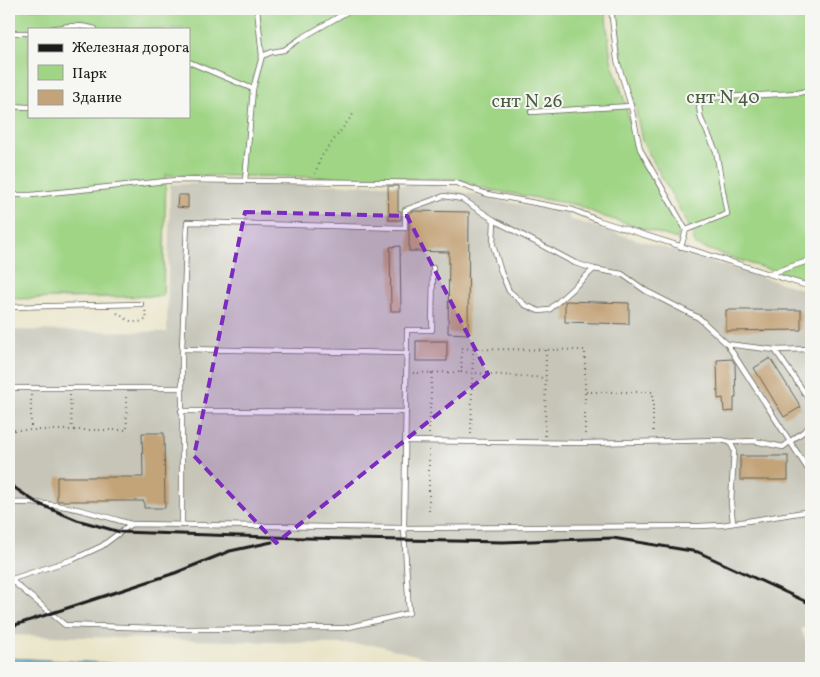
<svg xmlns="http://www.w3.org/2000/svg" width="820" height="677" viewBox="0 0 820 677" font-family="Vollkorn,serif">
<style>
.industrial{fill:#c6c5b8}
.green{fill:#a0d586;stroke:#5e7851;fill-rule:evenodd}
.water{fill:#65bde2;stroke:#406c7f}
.building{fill:#c3a378}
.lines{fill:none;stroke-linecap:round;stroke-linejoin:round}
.lane-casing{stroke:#646259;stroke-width:6}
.path{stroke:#646259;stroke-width:2;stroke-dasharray:1 4;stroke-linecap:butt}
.lane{stroke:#fff;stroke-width:4.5}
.rail{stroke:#1c1c1c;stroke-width:3}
.marked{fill:#7b2cbf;fill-opacity:0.2;stroke:#7b2cbf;stroke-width:4;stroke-dasharray:10 6;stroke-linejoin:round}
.labels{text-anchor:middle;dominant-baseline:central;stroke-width:4;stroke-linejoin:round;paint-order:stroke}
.park-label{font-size:19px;fill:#4a5d41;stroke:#f6f6f2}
</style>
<rect width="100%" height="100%" fill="#f6f6f2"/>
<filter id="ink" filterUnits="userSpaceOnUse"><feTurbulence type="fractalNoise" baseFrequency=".02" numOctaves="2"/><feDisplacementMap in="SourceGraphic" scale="10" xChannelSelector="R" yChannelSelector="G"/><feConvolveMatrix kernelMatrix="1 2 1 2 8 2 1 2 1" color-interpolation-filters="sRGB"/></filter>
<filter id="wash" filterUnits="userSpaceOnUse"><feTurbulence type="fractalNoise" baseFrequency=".0096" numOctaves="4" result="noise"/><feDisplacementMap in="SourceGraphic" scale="20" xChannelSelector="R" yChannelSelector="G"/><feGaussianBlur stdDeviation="1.12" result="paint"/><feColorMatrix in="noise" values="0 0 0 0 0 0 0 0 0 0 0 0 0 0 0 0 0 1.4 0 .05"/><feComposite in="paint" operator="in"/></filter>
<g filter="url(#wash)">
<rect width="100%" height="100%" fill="#eae5c9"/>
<polygon class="industrial" points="170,184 434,185 500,201 569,213 569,219 811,292 811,628 801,628 811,655 811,668 464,668 377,645 9,635 9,330 167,332"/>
<g class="green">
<path d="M9 9H605L611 60 625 102 636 149 680 230 677 239 602 216 577 205 491 190 455 179 166 175 163 296 9 299ZM29 29H189V116H29Z"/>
<polygon points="615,9 811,9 811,281 751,264 695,245 690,228 642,141 635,106 622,60"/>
</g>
<polygon class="water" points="9,658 106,663 140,668 9,668"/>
<g id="blocks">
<g class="building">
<polygon points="388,186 398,186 398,211 401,211 401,220 389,220"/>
<polygon points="178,195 188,195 188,208 177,207"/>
<polygon points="413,211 469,212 468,334 448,333 449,252 409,251 409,213"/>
<polygon points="400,246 401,311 391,311 390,247"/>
<polygon points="565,301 629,303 629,324 565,322"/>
<polygon points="726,310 801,310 801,330 726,331"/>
<rect x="416" y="341" width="31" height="20"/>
<polygon points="770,358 801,407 784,417 754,368"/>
<polygon points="732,359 735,364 736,398 734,398 734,411 724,412 723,398 718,399 717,360"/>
<polygon points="142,433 164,433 165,508 144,508 144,501 57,501 57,477 143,477"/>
<rect x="740" y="456" width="48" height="24"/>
</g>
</g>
</g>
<g filter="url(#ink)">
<use href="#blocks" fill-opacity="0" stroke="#646259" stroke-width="1"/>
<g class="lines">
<defs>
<g id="lane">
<polyline points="611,9 617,60 631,106 640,149 686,230 681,247"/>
<path d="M51 29C66 26 80 24 95 29"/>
<polyline points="9,33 29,33"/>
<polyline points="262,56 272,52 284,50 300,39 352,9"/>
<polyline points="189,62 253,89"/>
<polyline points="9,106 29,107"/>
<polyline points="531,112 631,106"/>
<polyline points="808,152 811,166"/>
<polyline points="245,181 253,89 262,56 257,9"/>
<polyline points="9,195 31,195 176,180 456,183 487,194 573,210 600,221 811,287"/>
<polyline points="494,220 493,245 501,272 509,291 525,305 539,311 549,310 594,269"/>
<polyline points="686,230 727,214 716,151 701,119 699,107 704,98 798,93 811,90"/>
<polyline points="769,274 805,262 809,257 811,251"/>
<polyline points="9,307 141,304"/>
<polyline points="727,344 775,350 811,402"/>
<polyline points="182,349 407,353"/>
<polyline points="775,350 811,349"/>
<polyline points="9,388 182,388"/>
<polyline points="181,411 406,412"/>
<polyline points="405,441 586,443 721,440 730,442 734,450 731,503 733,523"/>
<polyline points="730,442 754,441 783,447 811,426"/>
<path d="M9 503C56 501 87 511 131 524"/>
<polyline points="182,524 182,349 187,222 405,228 405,210 444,196 462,199 494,220 575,263 594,269 622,274 646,291 699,318 727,344 811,474"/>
<polyline points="9,580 74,559 102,546 131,524 404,528 699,526 722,525 811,511"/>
<polyline points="11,580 65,625 185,629 345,628 409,613 404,528 407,330 432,330 433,268"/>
</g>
</defs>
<use href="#lane" class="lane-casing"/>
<g class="path">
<polyline points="315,174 321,157 354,113"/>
<path d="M117 313C128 320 134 326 147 319L145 310"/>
<polyline points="473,349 462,348 461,372 546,378"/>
<polyline points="413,373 461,372"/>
<polyline points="586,392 653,392 653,433"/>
<polyline points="31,395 31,430"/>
<polyline points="70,395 72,430"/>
<polyline points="9,430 127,430 126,396"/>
<polyline points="429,434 432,373"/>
<polyline points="471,434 473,349 585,350 585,436"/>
<polyline points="545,436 546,349"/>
<polyline points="429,511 429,449"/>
</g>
<use href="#lane" class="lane"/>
<g class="rail">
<polyline points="9,484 37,503 77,520 120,532 304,538 503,542 613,538 698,552 811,604"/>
<polyline points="9,627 175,573 230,551 272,542"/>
</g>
</g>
</g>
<path class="marked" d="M245 212 407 216 488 374 276 543 194 456Z"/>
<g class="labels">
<g class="park-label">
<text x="723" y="98">снт N 40</text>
<text x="527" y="102">снт N 26</text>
</g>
</g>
<rect width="820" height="677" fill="none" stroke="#f6f6f2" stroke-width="30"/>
<rect x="28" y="28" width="162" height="90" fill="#f6f6f2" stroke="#9f9f9c"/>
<rect x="38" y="44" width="25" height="8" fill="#1c1c1c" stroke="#9f9f9c"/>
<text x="72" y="52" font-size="15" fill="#1c1c1c">Железная дорога</text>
<rect x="38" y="65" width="25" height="15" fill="#a0d586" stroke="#9f9f9c"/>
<text x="72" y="78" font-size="15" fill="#1c1c1c">Парк</text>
<rect x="38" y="90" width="25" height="15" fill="#c3a378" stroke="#9f9f9c"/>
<text x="72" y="102" font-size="15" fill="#1c1c1c">Здание</text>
</svg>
